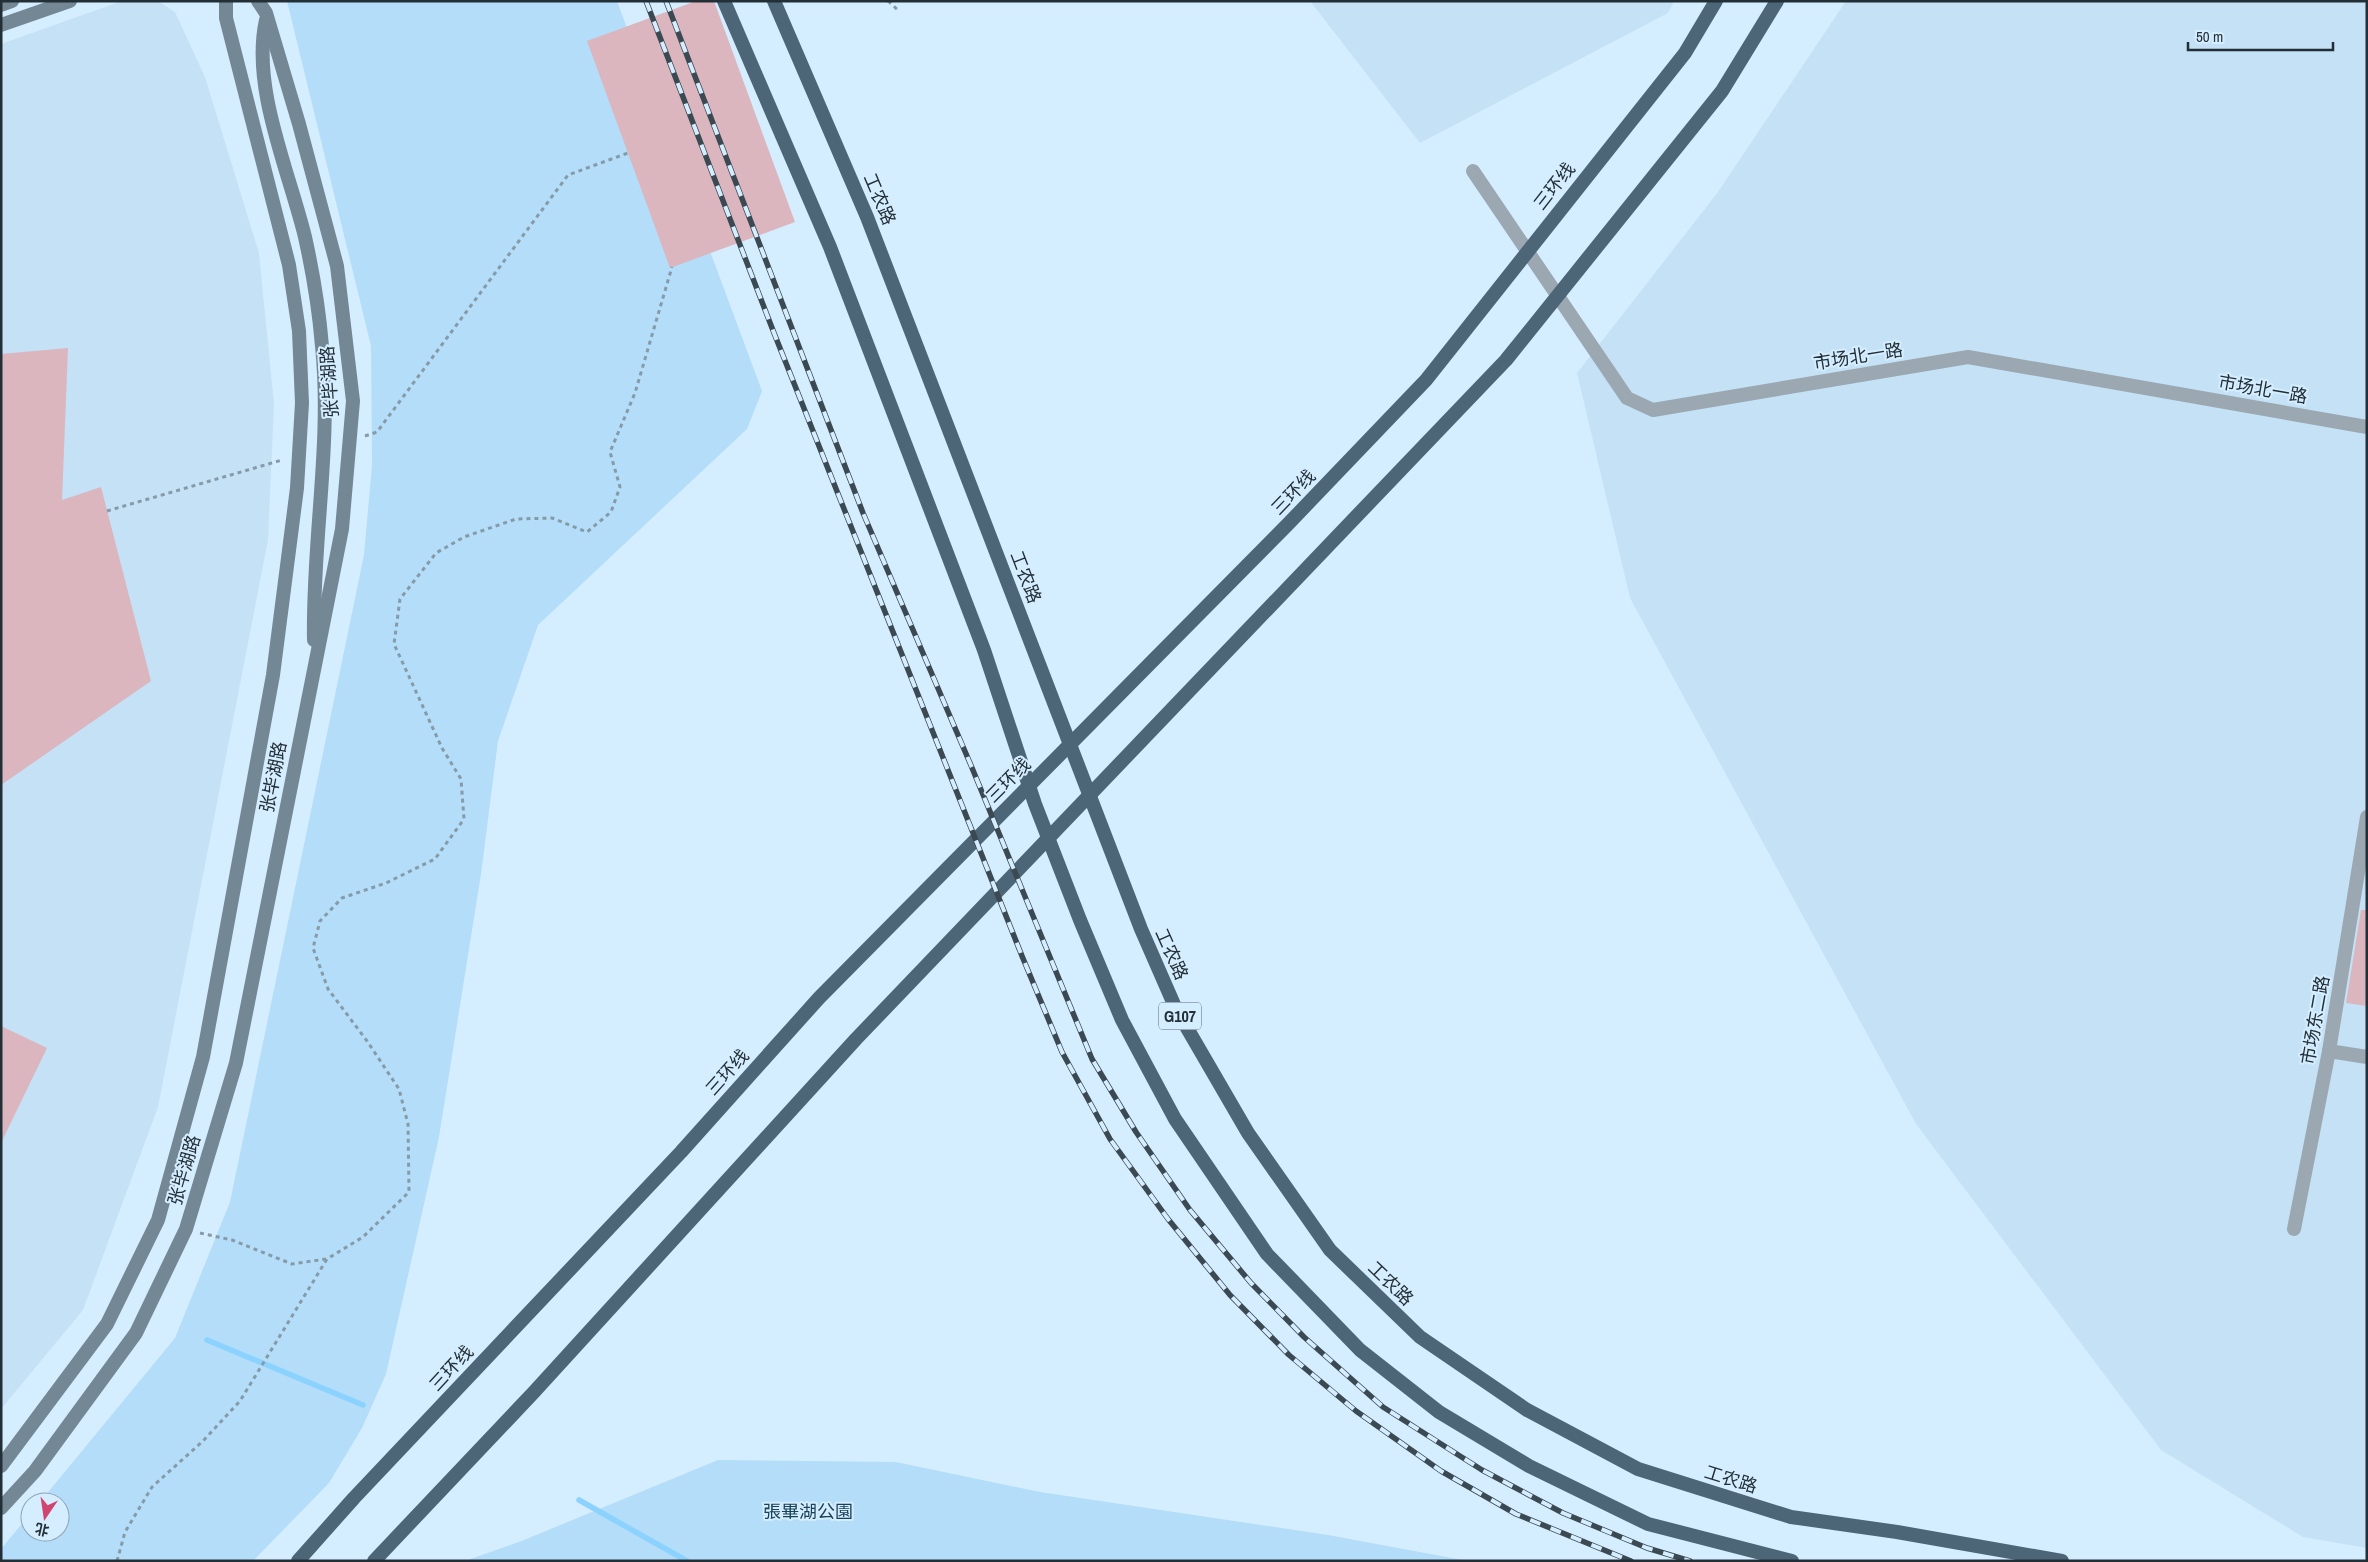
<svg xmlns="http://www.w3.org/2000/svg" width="2368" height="1562" viewBox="0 0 2368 1562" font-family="'Archivo Narrow','Noto Sans SC',sans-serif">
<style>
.built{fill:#c4e1f6}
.green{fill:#b3ddf9}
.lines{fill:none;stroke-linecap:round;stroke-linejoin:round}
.stream{stroke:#8bd2ff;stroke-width:5.5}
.building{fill:#dbb6be}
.path{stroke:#869aa7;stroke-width:3;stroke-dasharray:4 4;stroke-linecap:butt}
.minor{stroke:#9ba8b1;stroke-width:14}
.secondary{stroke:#748794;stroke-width:14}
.trunk{stroke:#4d6677;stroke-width:14}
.rail-casing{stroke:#3b4952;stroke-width:5.5}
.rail{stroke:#d5eeff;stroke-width:4;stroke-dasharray:11;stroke-linecap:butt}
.labels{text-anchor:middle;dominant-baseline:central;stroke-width:4;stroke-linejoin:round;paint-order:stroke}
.shield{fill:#d5eeff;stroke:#586873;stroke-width:1}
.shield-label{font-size:16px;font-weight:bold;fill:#232f37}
.street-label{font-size:18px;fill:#232f37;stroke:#d5eeff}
.park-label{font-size:18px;fill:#194158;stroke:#d5eeff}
</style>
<rect width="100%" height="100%" fill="#d5eeff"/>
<g class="built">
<polygon points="158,1 175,12 205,77 259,253 274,404 268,540 158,1107 83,1310 1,1409 1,44 119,2"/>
<polygon points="1310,1 1674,1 1668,13 1420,143"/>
<polygon points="1846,1 2367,1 2367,1548 2303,1537 2161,1450 1916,1124 1630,598 1577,373 1718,192"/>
</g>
<g class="green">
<polygon points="287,1 617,1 762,391 747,429 538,625 498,741 481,874 439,1137 386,1374 362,1428 329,1483 253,1561 1,1561 1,1549 30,1514 30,1532 60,1532 60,1502 40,1502 175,1338 230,1202 364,555 372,465 371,346"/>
<polygon points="718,1460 896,1462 1040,1492 1328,1535 1468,1561 465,1561 524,1540"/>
</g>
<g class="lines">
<g class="stream">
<polyline points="207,1340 363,1405"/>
<polyline points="579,1500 687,1561"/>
</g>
</g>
<g class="building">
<polygon points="696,1 714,1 795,222 670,268 587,41"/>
<polygon points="68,348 62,500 101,487 151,681 1,785 1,354"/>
<polygon points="2361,910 2367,910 2367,1006 2346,1003"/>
<polygon points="1,1026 47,1048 1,1143"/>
</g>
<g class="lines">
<g class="path">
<polyline points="888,1 899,11"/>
<polyline points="365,436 377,432 568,175 628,153"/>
<polyline points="107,511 282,460"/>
<polyline points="200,1233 232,1240 292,1264 326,1259"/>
<polyline points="117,1561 125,1532 152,1487 203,1441 240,1401 327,1259 363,1237 409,1192 408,1124 399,1089 367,1041 328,989 313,948 320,921 342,898 386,883 435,859 464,819 461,779 442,748 394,644 400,599 436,553 464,537 516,519 552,518 587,532 611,512 620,487 610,452 635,393 672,267"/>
</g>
<g class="minor">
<polyline points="1473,171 1627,398 1653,410 1968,357 2367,427"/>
<polyline points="2329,1051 2367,1057"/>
<polyline points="2294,1229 2329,1051 2367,817"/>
</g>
<g class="secondary">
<polyline points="1,5 12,1"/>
<path d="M266 20C251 87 289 171 305 237 313 273 319 309 322 346 332 444 312 542 314 640"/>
<polyline points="1,25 70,1"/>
<polyline points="1,1466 107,1324 158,1220 203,1057 273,675 297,488 302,403 299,331 289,265 226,18 226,1"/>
<polyline points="1,1508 35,1471 136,1333 186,1229 236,1063 342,529 353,401 337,266 299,124 266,13 258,1"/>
</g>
<g class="trunk">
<polyline points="724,1 830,247 984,650 1035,804 1080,920 1122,1020 1175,1119 1267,1254 1360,1350 1439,1412 1529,1466 1648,1524 1792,1561"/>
<polyline points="774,1 867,217 1141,929 1176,1009 1248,1133 1330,1250 1420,1337 1527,1410 1638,1469 1791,1517 1897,1532 2062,1561"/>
<polyline points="298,1561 354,1498 681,1152 819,998 1290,522 1426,380 1685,53 1716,1"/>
<polyline points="374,1561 534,1392 856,1039 1506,360 1722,91 1777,1"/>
</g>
<defs>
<g id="rail">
<polyline points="646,1 774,333 1022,956 1062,1052 1110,1139 1168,1219 1230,1295 1289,1355 1356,1411 1441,1471 1516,1514 1631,1561"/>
<polyline points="666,1 863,513 970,763 1092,1059 1136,1132 1190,1210 1251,1283 1304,1337 1383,1407 1482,1470 1563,1513 1647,1548 1690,1561"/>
</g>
</defs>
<use href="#rail" class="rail-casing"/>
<use href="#rail" class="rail"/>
</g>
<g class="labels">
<rect class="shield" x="1159" y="1002.5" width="42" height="27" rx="4"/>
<g class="shield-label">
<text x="1180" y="1016">G107</text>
</g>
<g class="street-label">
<text transform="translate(1554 186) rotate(-52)">三环线</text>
<text transform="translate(880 199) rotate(67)">工农路</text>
<text transform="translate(1858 356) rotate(-9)">市场北一路</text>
<text transform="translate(329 382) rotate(-94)">张毕湖路</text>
<text transform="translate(2263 389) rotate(10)">市场北一路</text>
<text transform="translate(1293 492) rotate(-46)">三环线</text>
<text transform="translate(1026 577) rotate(69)">工农路</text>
<text transform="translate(273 777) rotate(-79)">张毕湖路</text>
<text transform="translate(1008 780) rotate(-45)">三环线</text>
<text transform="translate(1172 954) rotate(66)">工农路</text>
<text transform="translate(2315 1020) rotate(-80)">市场东二路</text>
<text transform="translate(727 1072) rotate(-48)">三环线</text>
<text transform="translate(184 1170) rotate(-74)">张毕湖路</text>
<text transform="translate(1391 1283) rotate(44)">工农路</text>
<text transform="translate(451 1368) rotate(-47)">三环线</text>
<text transform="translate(1731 1479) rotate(17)">工农路</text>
</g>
<g class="park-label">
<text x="808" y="1511">張畢湖公園</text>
</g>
</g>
<rect width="2368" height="1562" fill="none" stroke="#232f37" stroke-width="5"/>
<g transform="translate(45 1517) rotate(193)"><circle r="24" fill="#d5eeff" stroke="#8ea2af"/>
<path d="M0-4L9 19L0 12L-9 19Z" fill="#d14470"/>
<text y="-8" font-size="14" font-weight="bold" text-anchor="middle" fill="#232f37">北</text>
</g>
<path d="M2188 42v8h145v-8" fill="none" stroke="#232f37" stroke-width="2.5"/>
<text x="2196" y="42" font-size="15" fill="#232f37" stroke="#d5eeff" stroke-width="4" paint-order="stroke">50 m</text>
</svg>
